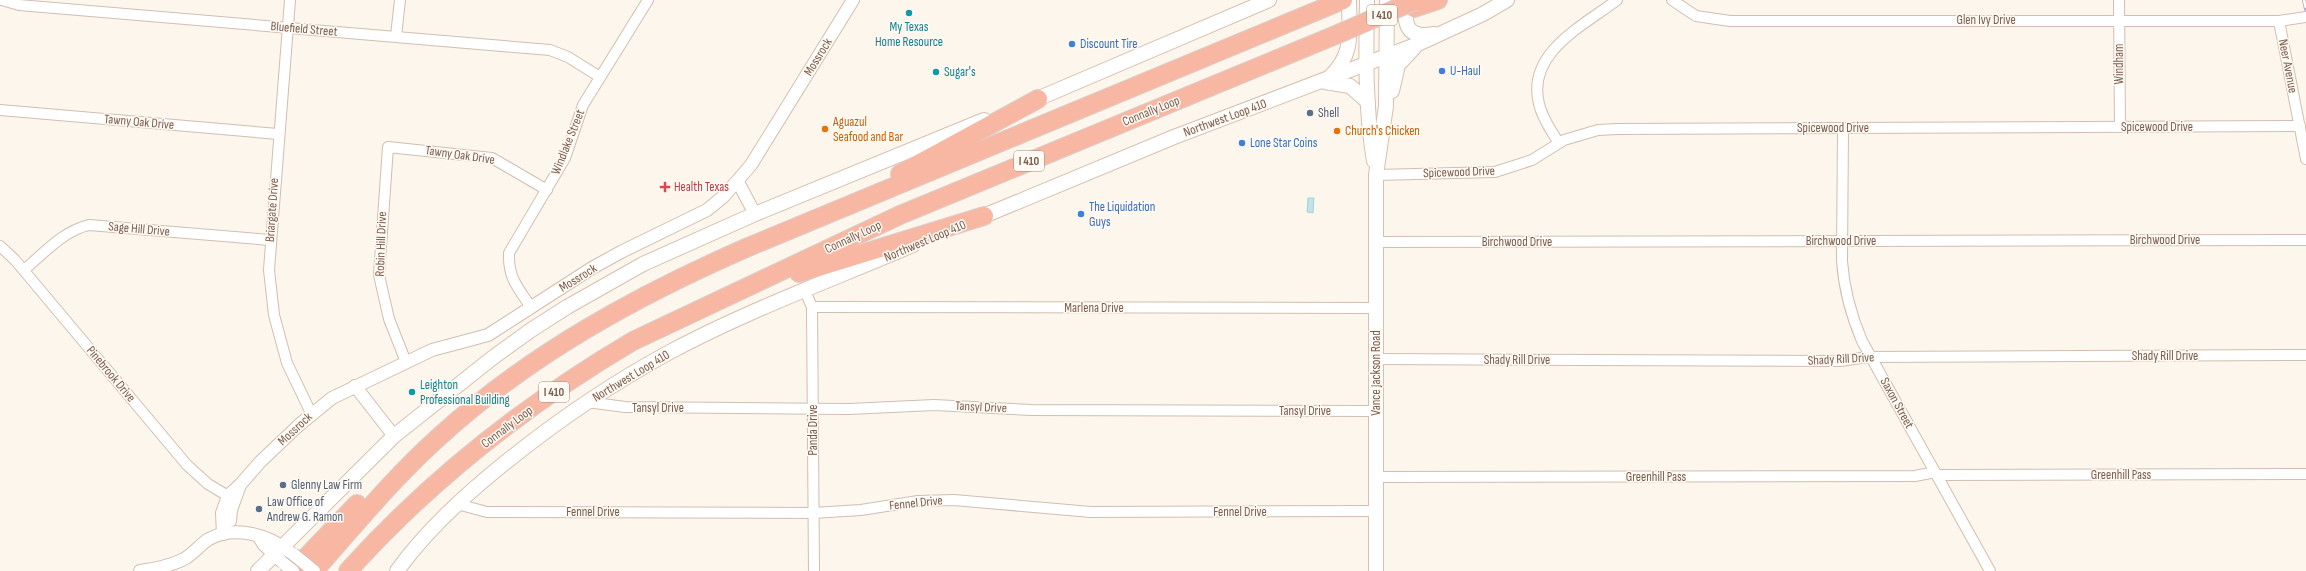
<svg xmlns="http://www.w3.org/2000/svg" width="2306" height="571" viewBox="0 0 2306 571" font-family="'Sofia Sans Condensed',sans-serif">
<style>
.water{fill:#bfe3e8;stroke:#a5d3da}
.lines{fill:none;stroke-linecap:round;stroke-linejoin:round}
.minor-casing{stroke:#d1beb0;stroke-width:12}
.tertiary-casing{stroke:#d1beb0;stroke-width:14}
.secondary-casing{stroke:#d6c0b0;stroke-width:16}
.motorway-casing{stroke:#dad1cd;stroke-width:20}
.minor{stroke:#fff;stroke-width:10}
.tertiary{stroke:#fff;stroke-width:12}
.secondary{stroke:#fff;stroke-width:14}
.motorway{stroke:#f7b7a3;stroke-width:18}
.rail-casing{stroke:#b9a8c9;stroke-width:4}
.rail{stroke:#fffaf3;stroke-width:2.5;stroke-dasharray:8;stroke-linecap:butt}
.tertiary-bridge-casing{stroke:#d1beb0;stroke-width:14;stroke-linecap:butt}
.motorway-bridge-casing{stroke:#dad1cd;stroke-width:20;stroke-linecap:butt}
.tertiary-bridge{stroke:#fff;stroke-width:12}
.motorway-bridge{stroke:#f7b7a3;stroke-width:18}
.culture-dot{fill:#0f9aa8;stroke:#fffaf3;stroke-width:1.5}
.shop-dot{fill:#3f7fe0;stroke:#fffaf3;stroke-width:1.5}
.service-dot{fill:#5c6f8a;stroke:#fffaf3;stroke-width:1.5}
.food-dot{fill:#e8710a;stroke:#fffaf3;stroke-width:1.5}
.health-dot{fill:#e0444e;stroke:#fffaf3;stroke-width:1.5}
.labels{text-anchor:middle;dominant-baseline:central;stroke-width:3;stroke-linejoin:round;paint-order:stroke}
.shield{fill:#fffaf3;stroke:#a28b7f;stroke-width:1}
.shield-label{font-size:12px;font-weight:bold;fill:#7a5c4d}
.street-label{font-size:13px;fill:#7a5c4d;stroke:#fffaf3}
.culture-label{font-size:13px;fill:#0d838f;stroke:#fffaf3;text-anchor:start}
.shop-label{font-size:13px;fill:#366cbe;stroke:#fffaf3;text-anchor:start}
.service-label{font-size:13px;fill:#4e5e75;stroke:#fffaf3;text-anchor:start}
.food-label{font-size:13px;fill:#c56008;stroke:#fffaf3;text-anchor:start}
.health-label{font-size:13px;fill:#be3a42;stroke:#fffaf3;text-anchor:start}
</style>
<rect width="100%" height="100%" fill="#fdf6ec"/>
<polygon class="water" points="1308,198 1314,198 1313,213 1307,212"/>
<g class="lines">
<defs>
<g id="minor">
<polyline points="2,0 19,5 550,50 568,57 600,77"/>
<polyline points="290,0 269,270 274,315 287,363 311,413"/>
<polyline points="1672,0 1696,16 1730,21 2279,21 2306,17"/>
<polyline points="2119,0 2120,127"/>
<polyline points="2279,21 2306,159"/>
<polyline points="396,36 400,0"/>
<polyline points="0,110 278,134"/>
<path d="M1843 128 1842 261C1844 290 1851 315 1862 341L1990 571"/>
<path d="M1558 142C1551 130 1542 118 1539 104 1526 53 1583 26 1617 0"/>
<polyline points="1376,175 1495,172 1532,160 1564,140 1598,130 1617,129 2300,126"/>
<polyline points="1377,242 2306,240"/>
<polyline points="0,246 15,260 187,465 208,484 228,496"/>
<path d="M24 270C44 253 63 231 89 225L270 240"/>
<polyline points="805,291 812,307 814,571"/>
<path d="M531 307C518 288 508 278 509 253L565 158 583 105 648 0"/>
<polyline points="812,307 1376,308"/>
<polyline points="1376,359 1840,361 1868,357 2306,355"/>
<polyline points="406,362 389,319 379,275 388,147 492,158 547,190"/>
<polyline points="587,402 625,407 849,409 934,405 1031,410 1376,411"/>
<polyline points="1937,475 2306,474"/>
<polyline points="1376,477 1915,476 1935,472"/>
<polyline points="457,504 487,512 813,513 861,510 918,501 954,500 1091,512 1376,511"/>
</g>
<g id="tertiary">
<polyline points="738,182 755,214"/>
<polyline points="355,386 394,436"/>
<polyline points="230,521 231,510 240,485"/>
<polyline points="223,534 222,513 228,496 240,485 260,462 299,425 332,398 432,350 488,335 592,268 621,252 707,210 724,196 751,165 853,0"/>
<polyline points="259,537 264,545 281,561"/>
<path d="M140 571C155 569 169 566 182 560 193 555 199 545 209 539 235 525 269 535 290 552"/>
</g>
<g id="secondary">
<path d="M1367 0C1366 54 1365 108 1374 161"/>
<path d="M1405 0C1405 24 1405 39 1434 34"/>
<path d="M1330 77C1355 53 1349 31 1349 0"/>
<polyline points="1325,82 1350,86 1368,102"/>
<polyline points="1392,91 1398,65 1414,48"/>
<polyline points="1030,102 1269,0"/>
<polyline points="974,220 1174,137 1418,44 1483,14 1507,0"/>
<polyline points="258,571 394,436 491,359 531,330 567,307 643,264 755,214 984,120"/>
<path d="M397 571C427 529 466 494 506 462 557 421 611 384 668 353 746 311 831 280 913 245"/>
<polyline points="1376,571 1376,175 1386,106 1387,0"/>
</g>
<g id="motorway">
<polyline points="1414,8 1438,0"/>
<polyline points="900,174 1038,99"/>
<polyline points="799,273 984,216"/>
<polyline points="293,571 357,504"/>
<path d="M314 571C355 525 394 477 440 436 529 355 636 296 746 248L1343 0"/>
<path d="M348 571C429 481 528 403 633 341L900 215 1338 34"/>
</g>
</defs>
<use href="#minor" class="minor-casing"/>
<use href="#tertiary" class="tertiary-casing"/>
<use href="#secondary" class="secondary-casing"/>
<use href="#motorway" class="motorway-casing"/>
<use href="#minor" class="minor"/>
<use href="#tertiary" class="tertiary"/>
<use href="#secondary" class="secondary"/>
<use href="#motorway" class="motorway"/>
<defs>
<polyline id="rail" points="2304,0 2306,9"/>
</defs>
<use href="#rail" class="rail-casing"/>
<use href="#rail" class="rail"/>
<defs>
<g id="tertiary-bridge">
<polyline points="293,554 314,571"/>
<polyline points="284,564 293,571"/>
</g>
<polyline id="motorway-bridge" points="1338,34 1414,1"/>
</defs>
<use href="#tertiary-bridge" class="tertiary-bridge-casing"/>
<use href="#motorway-bridge" class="motorway-bridge-casing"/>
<use href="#tertiary-bridge" class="tertiary-bridge"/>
<use href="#motorway-bridge" class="motorway-bridge"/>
</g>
<g class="culture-dot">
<circle cx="909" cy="13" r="4"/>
<circle cx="936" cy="72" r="4"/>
<circle cx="412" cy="392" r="4"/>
</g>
<g class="shop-dot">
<circle cx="1072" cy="44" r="4"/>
<circle cx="1442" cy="71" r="4"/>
<circle cx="1242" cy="143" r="4"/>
<circle cx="1081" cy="214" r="4"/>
</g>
<g class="service-dot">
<circle cx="1310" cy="113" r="4"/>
<circle cx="283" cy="485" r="4"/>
<circle cx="259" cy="509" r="4"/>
</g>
<g class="food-dot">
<circle cx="825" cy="129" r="4"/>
<circle cx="1337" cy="131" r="4"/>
</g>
<path class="health-dot" d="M663 181h4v4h4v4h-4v4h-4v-4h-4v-4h4z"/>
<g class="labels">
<g class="shield">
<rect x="1367" y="5" width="30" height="20" rx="3"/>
<rect x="1014" y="151" width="30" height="20" rx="3"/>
<rect x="539" y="382" width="30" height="20" rx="3"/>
</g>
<g class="shield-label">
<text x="1382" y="15">I 410</text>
<text x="1029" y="161">I 410</text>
<text x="554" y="392">I 410</text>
</g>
<g class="street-label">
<text x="1986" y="20">Glen Ivy Drive</text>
<text transform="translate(304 29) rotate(5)">Bluefield Street</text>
<text transform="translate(818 57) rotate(-58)">Mossrock</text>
<text transform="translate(2119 64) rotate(-90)">Windham</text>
<text transform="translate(2288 66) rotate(79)">Neer Avenue</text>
<text transform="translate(1151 111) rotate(-22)">Connally Loop</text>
<text transform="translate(1225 118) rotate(-20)">Northwest Loop 410</text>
<text transform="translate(139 122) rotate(5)">Tawny Oak Drive</text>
<text x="2157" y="127">Spicewood Drive</text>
<text x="1833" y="128">Spicewood Drive</text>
<text transform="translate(568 142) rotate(-68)">Windlake Street</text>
<text transform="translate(460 155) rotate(8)">Tawny Oak Drive</text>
<text transform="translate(1459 172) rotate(-2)">Spicewood Drive</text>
<text transform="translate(272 210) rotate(-86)">Briargate Drive</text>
<text transform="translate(139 229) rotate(5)">Sage Hill Drive</text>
<text transform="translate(853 237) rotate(-25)">Connally Loop</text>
<text x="2165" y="240">Birchwood Drive</text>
<text transform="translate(925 241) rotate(-23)">Northwest Loop 410</text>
<text x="1841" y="241">Birchwood Drive</text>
<text x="1517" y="242">Birchwood Drive</text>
<text transform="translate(381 244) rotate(-88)">Robin Hill Drive</text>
<text transform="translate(578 278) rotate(-32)">Mossrock</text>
<text x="1094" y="308">Marlena Drive</text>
<text x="2165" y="356">Shady Rill Drive</text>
<text transform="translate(1841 359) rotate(-3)">Shady Rill Drive</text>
<text x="1517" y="360">Shady Rill Drive</text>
<text transform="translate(1376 373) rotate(-90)">Vance Jackson Road</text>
<text transform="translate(111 374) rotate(50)">Pinebrook Drive</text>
<text transform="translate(631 376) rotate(-31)">Northwest Loop 410</text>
<text transform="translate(1897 403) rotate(61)">Saxon Street</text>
<text transform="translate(981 407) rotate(3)">Tansyl Drive</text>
<text x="658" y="408">Tansyl Drive</text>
<text x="1305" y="411">Tansyl Drive</text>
<text transform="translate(507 427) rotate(-37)">Connally Loop</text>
<text transform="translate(295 429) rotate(-43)">Mossrock</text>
<text transform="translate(813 430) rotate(-90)">Panda Drive</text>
<text x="2121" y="475">Greenhill Pass</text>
<text x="1656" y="477">Greenhill Pass</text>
<text transform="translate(916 503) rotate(-6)">Fennel Drive</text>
<text x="593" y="512">Fennel Drive</text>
<text x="1240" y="512">Fennel Drive</text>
</g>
<g class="culture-label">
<text x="909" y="27" text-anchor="middle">My Texas<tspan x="909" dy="15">Home Resource</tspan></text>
<text x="944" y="72">Sugar's</text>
<text x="420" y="385">Leighton<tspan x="420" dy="15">Professional Building</tspan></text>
</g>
<g class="shop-label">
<text x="1080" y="44">Discount Tire</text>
<text x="1450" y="71">U-Haul</text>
<text x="1250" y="143">Lone Star Coins</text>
<text x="1089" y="207">The Liquidation<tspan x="1089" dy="15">Guys</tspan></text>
</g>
<g class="service-label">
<text x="1318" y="113">Shell</text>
<text x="291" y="485">Glenny Law Firm</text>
<text x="267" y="502">Law Office of<tspan x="267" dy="15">Andrew G. Ramon</tspan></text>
</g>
<g class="food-label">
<text x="833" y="122">Aguazul<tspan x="833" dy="15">Seafood and Bar</tspan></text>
<text x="1345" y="131">Church's Chicken</text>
</g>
<g class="health-label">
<text x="674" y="187">Health Texas</text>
</g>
</g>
</svg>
